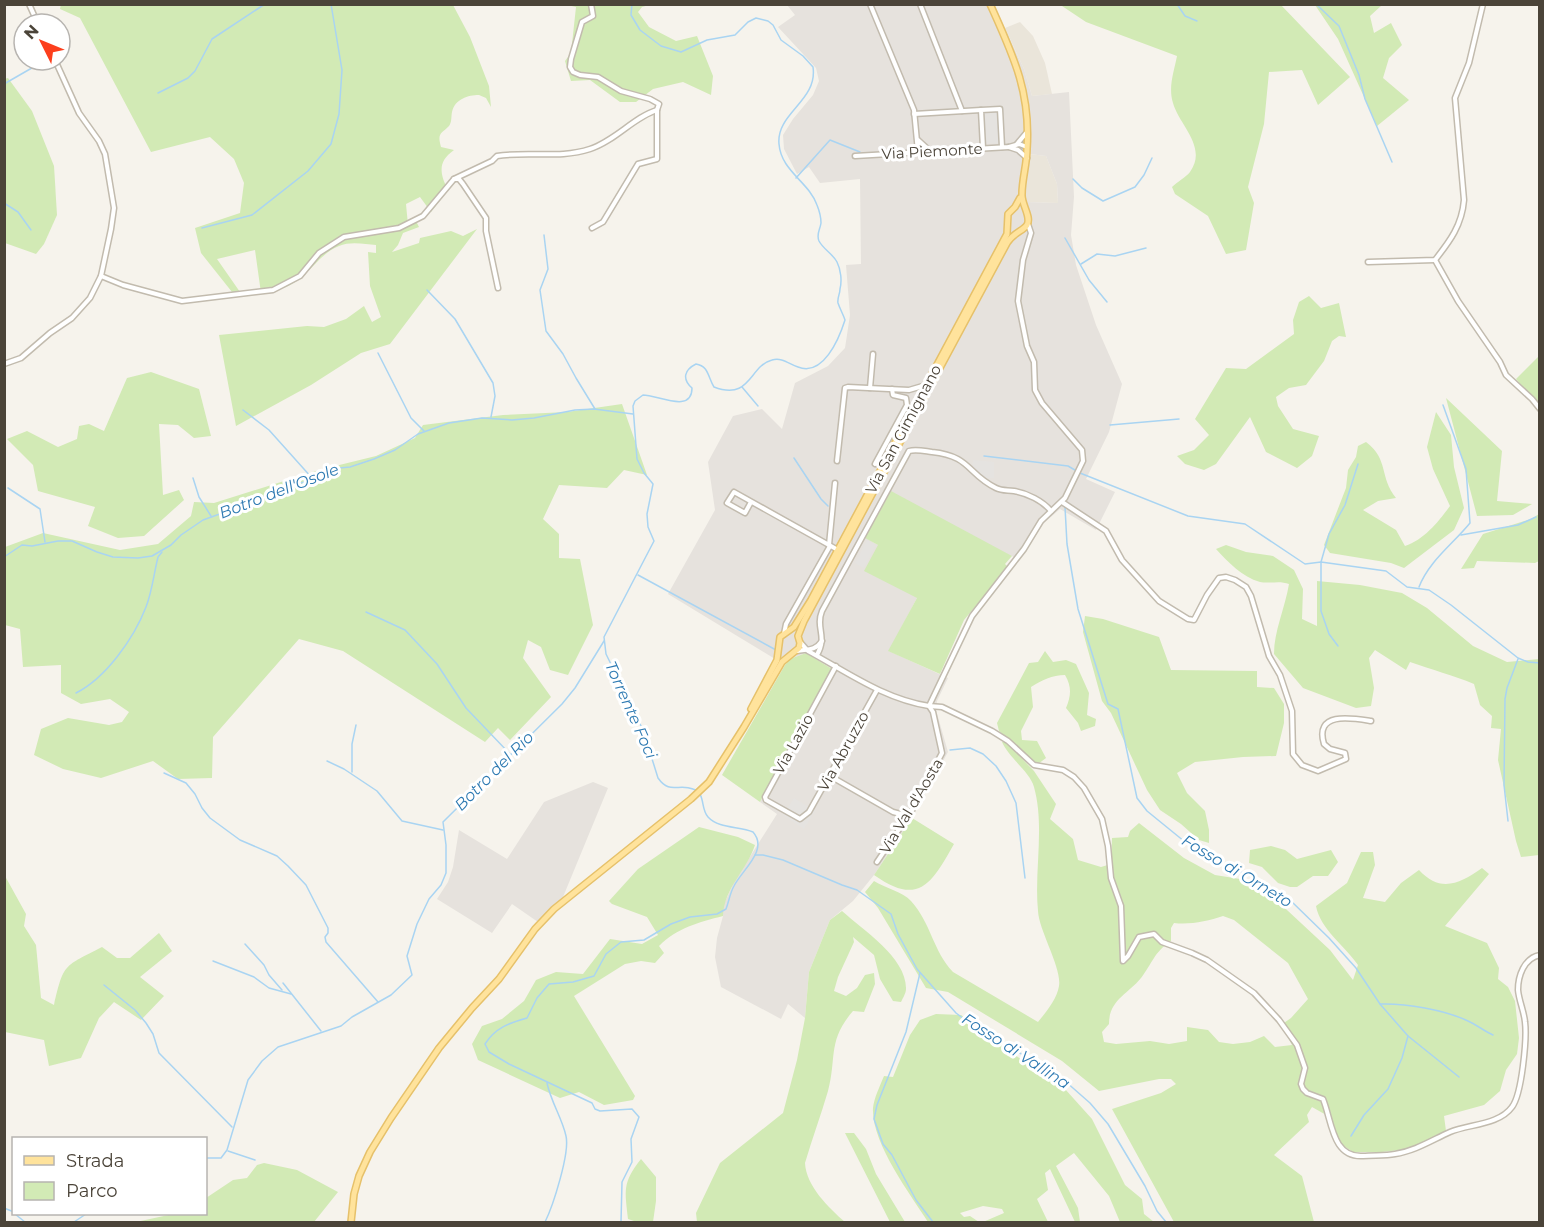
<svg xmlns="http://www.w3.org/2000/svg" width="1544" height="1227" viewBox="0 0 1544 1227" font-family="Montserrat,sans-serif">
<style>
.residential{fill:#eae5da}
.industrial{fill:#e6e2dd;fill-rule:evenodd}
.green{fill:#d2eab5;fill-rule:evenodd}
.parking{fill:#e5e3e0}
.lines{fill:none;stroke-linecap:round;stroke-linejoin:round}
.stream{stroke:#a9d4f2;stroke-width:1.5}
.minor-casing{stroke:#c2bbae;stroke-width:7}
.major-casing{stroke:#e6c16a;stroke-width:8}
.minor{stroke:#fff;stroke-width:4}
.major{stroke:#ffe39c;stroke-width:5}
.labels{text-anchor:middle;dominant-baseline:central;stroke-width:6;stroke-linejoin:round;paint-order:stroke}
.street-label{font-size:15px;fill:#4b4439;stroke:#fff}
.water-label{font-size:16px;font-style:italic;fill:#2e7ab2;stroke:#fff}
</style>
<rect width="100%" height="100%" fill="#f6f3ec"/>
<g class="residential">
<polygon points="1020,22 1033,36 1045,63 1052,94 1032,96 1024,69 1005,28"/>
<polygon points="1029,154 1046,156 1057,184 1058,203 1026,202 1024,195"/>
</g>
<g class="industrial">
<path d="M787 5H994L1024 69 1032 96 1069 92 1074 197 1071 235 1076 265 1096 325 1122 384 1109 432 1086 479 1115 492 1096 530 1060 509 1044 523 1019 561 1012 556 866 538 878 545 917 598 889 651 948 678 937 701 936 710 948 752 912 818 874 875 853 901 830 920 809 972 805 1018 788 1004 781 1019 721 987 715 957 717 938 723 916V906L734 882 777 814 760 802 832 669 806 653 790 659 785 665 668 594 715 510 708 462 733 416 762 409 782 429 795 383 828 366 845 348 850 315 846 265 861 264 860 179 820 183 809 167 797 174 784 149 783 135 793 119 813 95 819 81 816 68 778 27 795 15ZM1029 154 1046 156 1057 184 1058 203 1026 202 1024 195Z"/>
<polygon points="593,782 608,788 563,897 538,922 512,904 492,933 437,899 448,882 453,867 459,830 507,859 544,802"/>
</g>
<g class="green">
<path d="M61 4 453 5 470 37 489 86 491 107 486 98 479 95C468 95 455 99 452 112 451 117 452 122 449 126 441 134 437 133 441 147L454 150C437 162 440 174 448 190L431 212 420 197 406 204 408 225 416 221 419 227 403 233 398 245 392 252 419 243 420 238 451 231 463 236 477 229 390 344 361 353 311 385 236 426 219 335 307 326 324 327 346 319 364 306 372 322 381 317 370 286 368 252 376 253V245C365 244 350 241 339 246 324 252 315 265 303 276 291 287 277 291 261 293L255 250 217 259 240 292H232L201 253 195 228 240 213 244 183 234 159 210 137 151 152 80 18 60 9Z"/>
<polygon points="567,5 649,5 642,7 638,12 649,27 676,41 697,36 713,76 711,95 683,82 653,89 636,102 620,102 590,80 571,81 565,61 571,53 576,7"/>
<path d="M1042 5H1281L1350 77 1318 105 1302 70 1269 72 1264 124 1248 187 1254 203 1246 250 1226 254 1208 216 1175 194 1172 187C1177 182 1186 177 1190 172 1208 147 1179 125 1173 103 1168 87 1174 72 1177 56L1086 22 1062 6Z"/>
<polygon points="1315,5 1382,5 1370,16 1374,33 1391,23 1402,45 1389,58 1383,78 1409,100 1377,126 1338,39"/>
<polygon points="8,78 32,111 54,166 57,215 44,244 36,254 5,243 4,79"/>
<polygon points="1309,296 1321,308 1339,303 1346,337 1339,336 1332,341 1324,361 1306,385 1289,388 1276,397 1278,406 1293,429 1319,436 1312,456 1297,468 1266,452 1250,417 1216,464 1204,470 1185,464 1177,456 1194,450 1209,435 1195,419 1226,368 1246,369 1294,334 1293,320 1299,302"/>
<polygon points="1539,356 1539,406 1516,379"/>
<polygon points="151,372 199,389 211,436 194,438 178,425 159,424 163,495 179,490 184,500 144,536 118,538 88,526 95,507 38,491 33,465 7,439 27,431 58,447 77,439 79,426 89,424 104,431 127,378"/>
<polygon points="1446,398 1502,451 1497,501 1532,504 1513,515 1477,516"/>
<polygon points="622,404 647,475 624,470 607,488 559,485 543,519 559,534 559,558 580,559 593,625 568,675 550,670 541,647 528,640 523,658 551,697 510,740 498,728 485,742 343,651 299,639 213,737 212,778 178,779 153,761 101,778 63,769 34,755 41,729 68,718 109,725 122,722 129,712 110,699 81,704 61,693 61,665 23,667 20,629 5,625 5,547 43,533 120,550 158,544 191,516 194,502 214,503 319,470 376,456 415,438 423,425 503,415 567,412"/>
<path d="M1436 412 1451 435 1454 467 1464 508 1454 530 1404 568 1391 563 1330 553 1324 545 1346 488 1348 470 1356 457 1358 446 1366 442C1389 459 1379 477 1396 498L1378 501 1363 510 1396 530 1405 546C1424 540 1439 521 1450 506L1433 469 1427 447Z"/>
<polygon points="891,491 1012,556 1005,564 1008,567 964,620 940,674 888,651 917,598 864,571 878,545 865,538"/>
<polygon points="1539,514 1539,561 1535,563 1477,561 1474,568 1461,569 1483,534 1531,519"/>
<path d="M1226 545 1246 552 1273 556 1294 570 1303 589 1302 619 1317 626V581L1360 585 1402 593 1427 608 1473 646 1507 662 1539 659V855L1521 857 1516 841 1498 760 1501 729 1491 728 1492 716 1480 705 1474 684C1453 675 1432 670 1410 662L1406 670 1375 650 1369 658 1374 688 1371 706 1356 708 1303 688 1274 654C1274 631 1285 608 1289 584 1279 580 1270 584 1260 582 1242 577 1228 562 1216 549Z"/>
<polygon points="1085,616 1103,619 1159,637 1171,670 1257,671 1257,687 1274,688 1284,704 1284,723 1276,756 1243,757 1195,762 1177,773 1187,793 1205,811 1209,830 1209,843 1199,840 1181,824 1160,810 1147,790 1111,713 1102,701 1083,632"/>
<path d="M1045 651 1053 662 1066 660 1076 664 1089 693 1087 715 1096 719 1095 726 1081 731 1078 723 1066 708C1071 696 1072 687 1065 675 1052 675 1042 680 1031 687L1033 707 1021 731 1022 740 1037 741 1046 758 1038 764 1032 762 999 731 997 723 1029 663 1038 662Z"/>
<polygon points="806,653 832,669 760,802 722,775 785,665 790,659"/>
<path d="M1002 742H1006L1034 771 1056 804 1050 819 1073 839 1078 860 1101 867 1111 864 1112 838 1128 837 1130 831 1139 823 1184 858 1215 875 1240 879 1273 897 1330 950 1353 980 1358 965C1345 946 1320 929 1316 906L1347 883 1361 852H1373L1375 865 1363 898 1385 902 1401 883 1419 870C1440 893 1460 884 1482 868L1489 874 1445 926 1487 943 1499 968 1498 979 1508 987 1515 1001 1519 1038 1517 1054 1506 1070 1500 1091 1484 1105 1444 1116 1446 1131 1409 1149 1382 1152H1353L1336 1141 1328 1116 1312 1107 1307 1115 1309 1122 1274 1155 1302 1176 1314 1222H1174L1112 1109 1161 1093 1176 1084 1171 1079H1159L1099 1091 1062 1061 948 992 926 988 878 908 865 892 874 881C885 888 903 892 911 901 931 923 933 951 953 972L1038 1022C1046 1012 1057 999 1059 986 1062 968 1039 931 1038 911 1034 870 1045 827 1034 787 1030 772 1009 758 1002 742ZM1223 916 1234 920 1288 963 1308 999 1291 1018 1281 1025 1292 1045 1275 1047 1264 1036 1250 1042 1233 1044 1219 1042 1208 1030 1187 1027V1041L1169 1044 1150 1041 1116 1044 1104 1042 1102 1032 1109 1024C1109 1000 1127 995 1141 978 1152 964 1154 952 1171 941V928L1174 923C1190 925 1208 921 1223 916Z"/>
<path d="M912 818 954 844C932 883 919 907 874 875Z"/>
<path d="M699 827 738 837 755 845C747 870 724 888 723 916 699 922 677 928 659 946L664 953 655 963 641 961 625 964 574 996 635 1096 633 1100 604 1105 579 1092 560 1098 478 1060 472 1044 482 1026 502 1019 524 1001 536 980 556 972 583 974 610 939 642 944 658 935 647 917 612 904 609 901 638 869Z"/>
<polygon points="1271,846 1285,850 1297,859 1331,850 1338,862 1328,876 1313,876 1297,887 1290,887 1278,883 1262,867 1249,863 1250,850"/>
<path d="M5 876 26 914 24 926 36 945 41 998 54 1005C64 962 64 967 102 947L117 958H130L159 933 172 951 140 977 164 996 141 1020 114 1002 99 1018 81 1058 49 1066 44 1040 5 1032Z"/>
<path d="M842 911C863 930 907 958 906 989 906 993 903 998 901 1002L893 1001 880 979 874 955 853 937 854 942 838 977 834 991 846 996 857 988 865 975 874 973 875 984 864 1012 853 1011C827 1041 837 1058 828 1091 821 1115 812 1139 805 1163 806 1186 829 1208 845 1222H697L696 1213 720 1163 783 1113 797 1060 805 1018 809 972 830 920Z"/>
<path d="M936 1014 961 1015 990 1033 1015 1055 1065 1089 1092 1119 1125 1185 1142 1199 1144 1214 1154 1222H1120L1109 1196 1074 1153 1056 1166 1078 1208 1080 1222H1075L1050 1169 1045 1173 1048 1190 1037 1199 1048 1222H983L1004 1213 1002 1209 983 1206 960 1213 964 1217 970 1216 979 1222H928C910 1194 871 1142 873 1108 874 1098 880 1086 884 1076L893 1077 910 1035 920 1020Z"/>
<polygon points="845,1133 854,1133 866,1149 876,1174 905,1222 890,1222"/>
<path d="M641 1159 656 1177V1201L653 1222H637L628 1219C625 1190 622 1183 641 1159Z"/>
<polygon points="264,1163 297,1170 338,1192 314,1222 136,1222 173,1214 206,1214 206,1198 233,1180 247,1178 257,1165"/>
</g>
<g class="parking">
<polygon points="1004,107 1005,143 980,144 979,108"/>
<polygon points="973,460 994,462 994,478 984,478 972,465"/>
<polygon points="867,540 876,545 864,568 855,563"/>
<polygon points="794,798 815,811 804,829 783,815"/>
</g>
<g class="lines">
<g class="stream">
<polyline points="1177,4 1185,16 1197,21"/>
<polyline points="1316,4 1339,26 1359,75 1365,99 1392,162"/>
<polyline points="4,84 44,61"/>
<polyline points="158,93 188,78 195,71 212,39 265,4"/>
<polyline points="796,178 830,140 860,152"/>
<polyline points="1073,179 1082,188 1103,201 1135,187 1144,175 1152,158"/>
<polyline points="4,203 18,212 31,230"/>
<polyline points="202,228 252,215 308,171 331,144 339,114 342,70 331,4"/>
<polyline points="544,235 548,269 540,290 546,331 563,354 576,378 595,409"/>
<polyline points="1065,238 1089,280 1107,302"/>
<polyline points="1081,264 1097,254 1115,256 1146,248"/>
<polyline points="427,290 455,319 493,383 495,396 491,417"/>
<polyline points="378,353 411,418 424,431"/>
<polyline points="742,387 758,406"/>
<polyline points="243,410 269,430 312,478"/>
<polyline points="1110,425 1179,419"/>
<polyline points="984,456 1068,466 1080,473 1188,516 1245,524 1305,564 1321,562 1386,571 1407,587 1429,590 1451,605 1518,658 1528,662 1540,663"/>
<polyline points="794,458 821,499 828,506"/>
<polyline points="193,478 199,497 211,516"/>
<polyline points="8,488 40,509 45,542"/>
<polyline points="1065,507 1067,544 1078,609 1108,704 1118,709 1137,798 1147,811 1190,846 1211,859 1255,878 1291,901 1329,938 1356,968 1380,1004 1408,1036 1402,1058 1388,1089 1364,1115 1351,1136"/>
<polyline points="1461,535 1518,525 1536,517"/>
<polyline points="4,557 22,545 32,546 58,541 72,541 97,552 113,557 138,558 152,556 171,545 181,535 203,520 253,502 291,485 305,482 329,469 350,467 374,459 395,450 418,434 449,423 482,418 512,420 534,418 575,410 594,409 633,414"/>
<polyline points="638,575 776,650"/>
<path d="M1419 587C1429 561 1453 544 1470 523L1466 469 1443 405"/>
<polyline points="366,612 405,630 437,664 466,708 510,754"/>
<polyline points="1338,646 1329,634 1321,611 1321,562 1329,534 1345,505 1358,464"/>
<path d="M76 693C106 678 134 638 146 607 152 592 154 573 158 557L162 552"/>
<polyline points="950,750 970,748 983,754 996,766 1006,781 1016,803 1025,878"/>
<polyline points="327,761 344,769 377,791 402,821 443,830"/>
<polyline points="352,772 352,744 356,725"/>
<polyline points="164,773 186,783 195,794 202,808 210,818 240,840 277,856 288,866 306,885 328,928 328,933 325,937 326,942 378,1002"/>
<polyline points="1508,821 1504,785 1505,699 1507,688 1518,659"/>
<polyline points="755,855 763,855 783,860 842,885 857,890 891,914 898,934 917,969 956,1013 977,1029 1057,1074 1090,1103 1108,1124 1145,1186 1157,1211 1166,1222"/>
<polyline points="245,944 264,965 269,975 282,990"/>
<polyline points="213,961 254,977 269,988 291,994"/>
<polyline points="920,973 906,1032 877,1105 874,1119 883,1144 892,1155 916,1200 933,1222"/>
<polyline points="283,983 321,1031"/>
<polyline points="104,985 135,1010 146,1023 153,1034 159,1053 232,1127"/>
<path d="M1380 1004C1405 1003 1445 1010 1468 1021 1477 1025 1484 1031 1493 1035"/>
<polyline points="1408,1036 1459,1077"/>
<polyline points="228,1151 255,1160"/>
<polyline points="206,1158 221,1158 227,1150 248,1080 262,1061 278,1047 341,1026 352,1017 391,995 412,975 407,956 417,924 429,899 441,885 446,873 446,845 443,822 562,704 575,688 604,641"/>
<polyline points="4,1208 14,1212"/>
<polyline points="15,1214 25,1222"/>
<polyline points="136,1214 138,1214"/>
<polyline points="74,1222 86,1214"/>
<path d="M545 1222C553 1206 570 1153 566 1136 562 1118 551 1102 547 1083"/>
<path d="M621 1222 622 1182 632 1162 631 1139 639 1117 632 1109 600 1111 595 1109 592 1103 509 1064 489 1052 485 1044C495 1028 509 1023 527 1018L537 998 549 984 573 982 594 976 606 954 621 942 644 940 671 924 690 917 717 914 726 909C729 901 730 893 734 886 742 870 769 850 753 832 739 826 719 829 708 817 700 808 706 793 693 789 678 783 670 795 658 778L643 730 606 654 604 637 654 541 648 527 647 514 653 484 644 473 637 459 633 406 635 401 643 395C658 395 692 414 692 388 682 379 684 370 696 364 709 366 708 378 714 387 751 401 749 366 772 360 782 357 789 364 798 367 823 377 839 339 845 320 843 314 840 309 838 303 837 298 840 294 840 289 842 281 841 270 837 262 833 254 823 249 819 241 816 234 820 230 821 223 821 218 819 210 817 205 809 182 781 171 779 144 776 113 818 101 813 67L803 56 781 40 773 25 768 21 756 18 748 22 735 35 707 40 681 52 661 46 640 30 631 15 632 4"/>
</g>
<defs>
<g id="minor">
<polyline points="29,4 38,24"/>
<polyline points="870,4 914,110 918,152"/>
<polyline points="920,4 962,111"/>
<polyline points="914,114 981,110"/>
<polyline points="918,140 930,151"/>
<polyline points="1017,144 1027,132"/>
<polyline points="1009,147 1018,150 1027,158"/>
<polyline points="983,148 981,110 1000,109 1002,147"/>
<polyline points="855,156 1009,147 1019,144 1027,147"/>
<polyline points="454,179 459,179 463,184 486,218 486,231 498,288"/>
<path d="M1028 224 1031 233 1023 260 1018 301 1027 346 1034 362 1035 390 1042 403 1082 450 1083 461 1065 498 1041 521 1024 549 972 616 929 706 942 707 992 731 1008 741 1034 765 1063 770 1074 777 1084 788 1102 819 1108 846 1111 878 1121 906 1123 961 1128 956 1139 937 1154 934 1162 942 1192 953 1207 960 1254 993 1279 1020 1297 1045 1305 1068 1301 1084 1303 1089 1307 1093 1323 1099C1332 1121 1332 1158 1363 1156 1374 1155 1385 1156 1395 1154 1415 1151 1432 1140 1450 1132 1469 1124 1499 1125 1512 1107 1522 1094 1527 1038 1525 1022 1524 1011 1519 1001 1518 990 1518 976 1524 958 1540 955"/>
<polyline points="592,228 603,222 638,164 657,159 657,110"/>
<polyline points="1435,260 1458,301 1500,362 1506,375 1532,399 1540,409"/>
<path d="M1368 262 1435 260C1450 241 1462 225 1464 200L1455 98 1469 63 1483 4"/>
<path d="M101 276 123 285 182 301 273 290 300 276 319 253 344 237 399 228 423 216 454 179 492 161 497 156C528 151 560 159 590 149 615 141 634 117 657 110L659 104 650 99 621 91 598 77 580 75 573 72 570 67 571 59 582 22 593 16 591 4"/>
<polyline points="4,364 21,358 50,333 72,318 90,298 101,276 111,229 114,208 105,154 99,141 79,113 55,60"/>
<polyline points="870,388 873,354"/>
<polyline points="837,461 845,388 848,387 909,390 926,385"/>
<polyline points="875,464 907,405 906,398 893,395 892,389"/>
<polyline points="751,502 745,513 727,503 734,492 838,550"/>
<path d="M1062 502 1106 531 1122 560 1159 601 1188 619 1194 620 1207 595 1219 578 1226 577 1235 580 1246 587 1251 596 1269 656 1280 675 1292 711 1293 754 1302 765 1318 771 1346 759 1345 753 1330 749 1324 744C1314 711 1352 718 1371 721"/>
<polyline points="829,545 835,483"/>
<polyline points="784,634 786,624 830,546"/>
<path d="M801 643 808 651C847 672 884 699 929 706L933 712 942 753 912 810 877 862"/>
<path d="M797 651C808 649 815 651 822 641"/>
<path d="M817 655C828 636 815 628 822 611L909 451C916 449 924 451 932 452 971 456 967 474 996 488 1002 491 1007 490 1014 491 1027 493 1043 501 1051 511"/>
<polyline points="836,666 765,797 766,800 800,819 809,812 877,690"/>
<polyline points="830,776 893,812 908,816"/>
</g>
<g id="major">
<polyline points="751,709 777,660 780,637 794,627 811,600 992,262 1007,234 1008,214 1015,207 1020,198"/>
<path d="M351 1222 354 1194 359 1176 370 1152 391 1118 439 1048 472 1008 499 979 535 929 554 909 691 799 709 782 744 727 782 662 799 648 800 643 798 636 804 621 1007 243C1013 233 1023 231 1027 225 1032 217 1021 204 1022 194 1022 179 1027 164 1027 149 1031 92 1013 55 990 4"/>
</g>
</defs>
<use href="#minor" class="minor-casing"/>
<use href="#major" class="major-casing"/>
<use href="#minor" class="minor"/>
<use href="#major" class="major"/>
</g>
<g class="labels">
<g class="street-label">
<text transform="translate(932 151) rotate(-3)">Via Piemonte</text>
<text transform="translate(903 429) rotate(-62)">Via San Gimignano</text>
<text transform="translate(793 744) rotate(-61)">Via Lazio</text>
<text transform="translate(843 751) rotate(-61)">Via Abruzzo</text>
<text transform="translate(911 806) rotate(-59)">Via Val d'Aosta</text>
</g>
<g class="water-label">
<text transform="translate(279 491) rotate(-21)">Botro dell'Osole</text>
<text transform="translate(631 710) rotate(66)">Torrente Foci</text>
<text transform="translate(494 771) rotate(-45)">Botro del Rio</text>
<text transform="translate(1237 871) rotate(31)">Fosso di Orneto</text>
<text transform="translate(1016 1051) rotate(33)">Fosso di Vallina</text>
</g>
</g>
<rect width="1544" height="1227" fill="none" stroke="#4b4439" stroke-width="12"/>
<rect x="12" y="1137" width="195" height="78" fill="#ffffff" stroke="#b7b4b0" stroke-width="1.5"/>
<rect x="24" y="1156" width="30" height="9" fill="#ffe39c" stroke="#b7b4b0" stroke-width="1.5"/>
<text x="66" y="1167" font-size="18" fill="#4b4439">Strada</text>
<rect x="24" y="1182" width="30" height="18" fill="#d2eab5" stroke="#b7b4b0" stroke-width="1.5"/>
<text x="66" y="1197" font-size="18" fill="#4b4439">Parco</text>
<g transform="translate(42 42) rotate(313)"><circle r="28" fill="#ffffff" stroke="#b7b4b0" stroke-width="1.5"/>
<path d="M0-4.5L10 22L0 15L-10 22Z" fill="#fc3f1d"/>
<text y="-9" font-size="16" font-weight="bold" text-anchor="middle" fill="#4b4439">N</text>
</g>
</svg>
